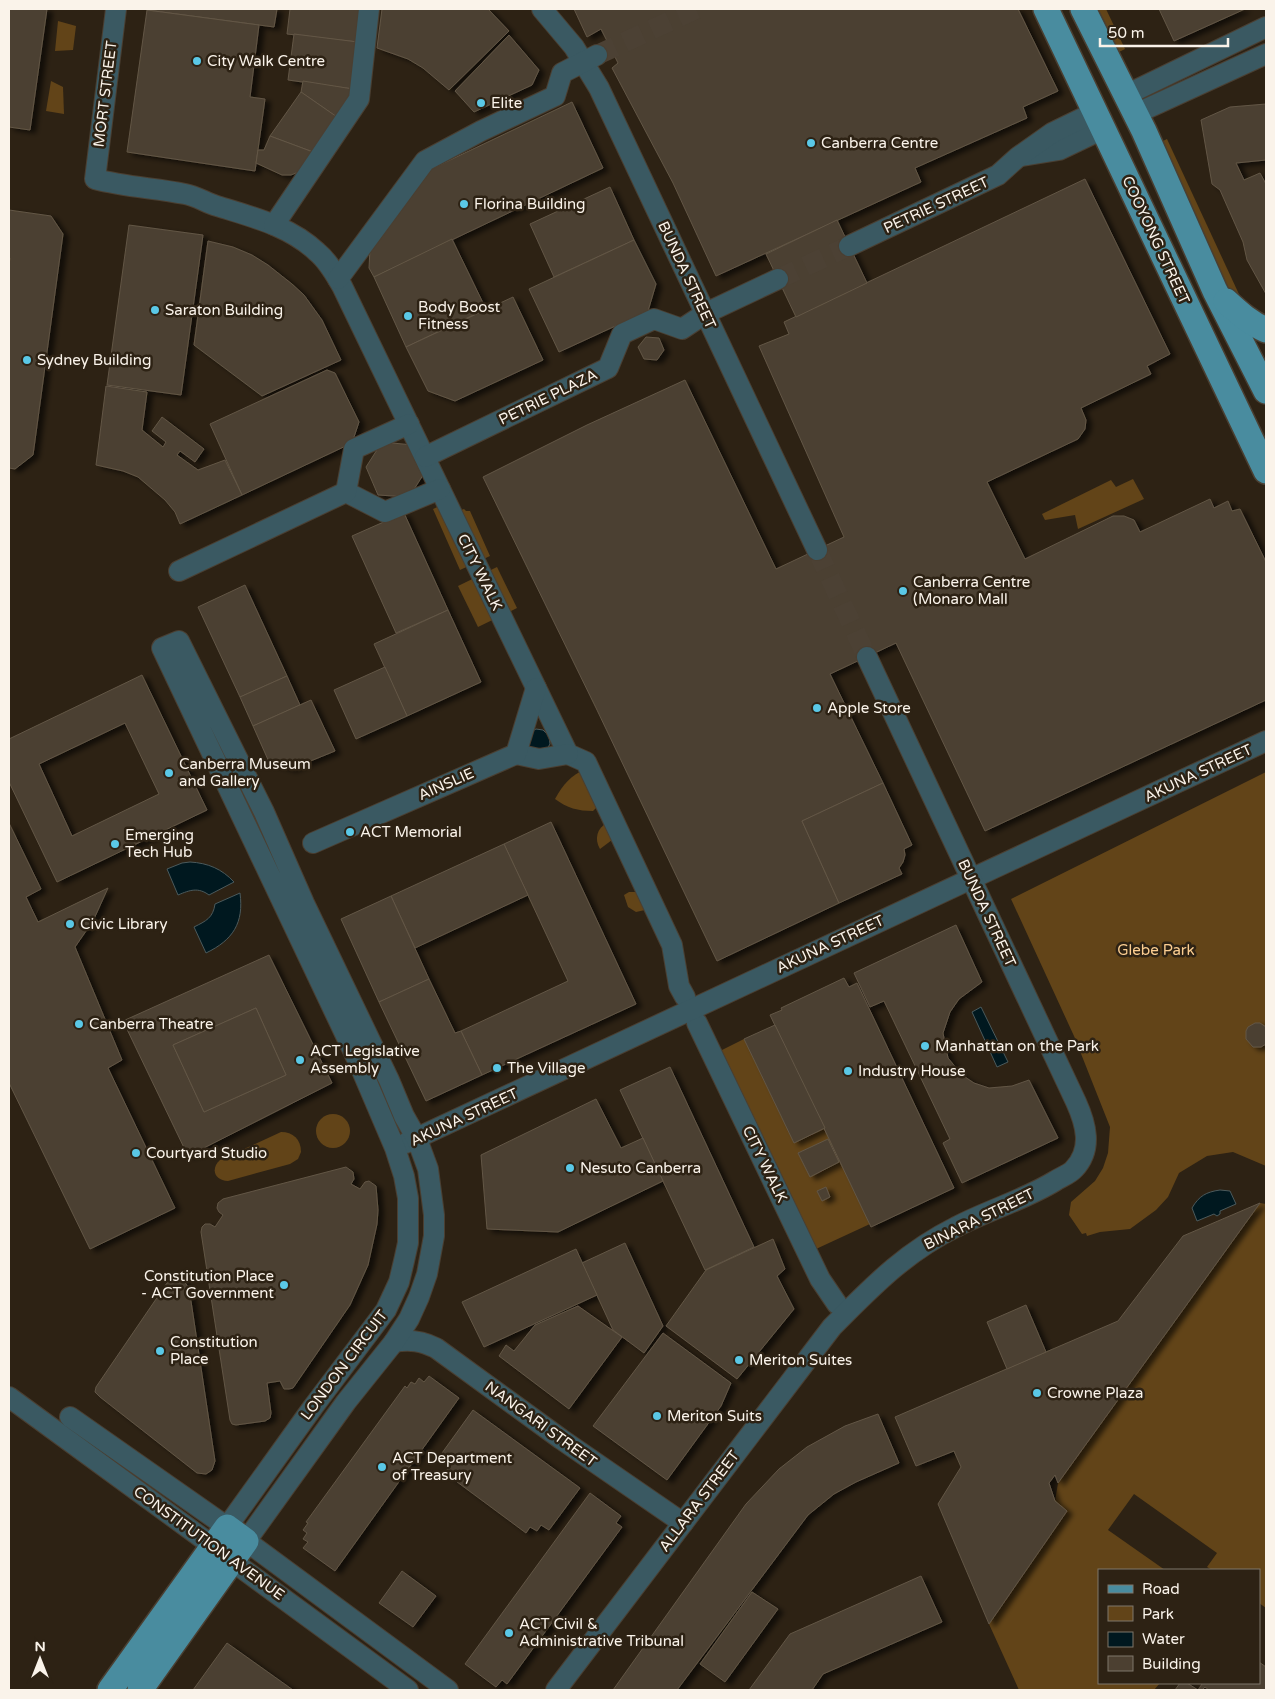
<svg xmlns="http://www.w3.org/2000/svg" width="1275" height="1699" viewBox="0 0 1275 1699" font-family="'Varela Round',sans-serif">
<style>
.green{fill:#624418}
.water{fill:#00181f;stroke:#4b5a5c}
.building{fill:#4c4031;stroke:#625646;fill-rule:evenodd;filter:url(#shadow)}
.lines{fill:none;stroke-linecap:round;stroke-linejoin:round}
.minor-tunnel{stroke:#4c4134;stroke-width:20;stroke-dasharray:20 10;stroke-linecap:butt}
.minor-casing{stroke:#4a3f32;stroke-width:22}
.major-casing{stroke:#4a3f32;stroke-width:28}
.minor{stroke:#3a5962;stroke-width:20}
.major{stroke:#498c9f;stroke-width:25}
.poi-dot{fill:#5ac8e6;stroke:#2d2214;stroke-width:2}
.labels{text-anchor:middle;dominant-baseline:central;stroke-width:5;stroke-linejoin:round;paint-order:stroke}
.poi-label{font-size:15px;fill:#faf3ea;stroke:#2d2214;text-anchor:start}
.street-label{font-size:15px;fill:#faf3ea;stroke:#2d2214}
.park-label{font-size:15px;fill:#fcce91;stroke:#2d2214}
</style>
<defs>
<filter id="shadow"><feDropShadow dx="5.5" dy="3" stdDeviation="2.5" flood-color="#0009"/></filter>
</defs>
<rect width="100%" height="100%" fill="#2d2214"/>
<g class="green">
<polygon points="1098,9 1106,9 1125,49 1119,52"/>
<polygon points="58,21 76,26 73,50 55,51"/>
<polygon points="51,81 63,87 64,114 46,111"/>
<polygon points="1167,139 1244,305 1234,300 1161,142"/>
<polygon points="1133,479 1144,499 1078,529 1075,515 1045,520 1042,514 1111,480 1116,487"/>
<polygon points="455,499 461,510 464,509 466,511 470,511 490,556 460,570 433,509"/>
<polygon points="497,567 517,608 478,627 458,586"/>
<path d="M585 769 596 795V808L593 811C578 811 567 808 555 799 563 784 571 776 585 769Z"/>
<polygon points="1266,772 1266,1166 1233,1152 1207,1156 1179,1173 1168,1197 1156,1210 1130,1229 1100,1232 1087,1236 1086,1233 1082,1234 1069,1215 1071,1202 1095,1181 1103,1168 1108,1153 1110,1127 1074,1036 1011,899"/>
<path d="M607 823 612 840 600 849C594 839 597 828 607 823Z"/>
<polygon points="629,892 637,892 645,910 636,912 628,907 624,895"/>
<polygon points="744,1039 825,1128 870,1224 816,1249 720,1051"/>
<circle cx="333" cy="1131" r="17"/>
<path d="M281 1132C293 1132 301 1139 301 1152L298 1159 290 1164 228 1181C215 1181 210 1169 220 1160Z"/>
<polygon points="1260,1203 1266,1204 1266,1608 1259,1603 1259,1570 1212,1570 1207,1567 1217,1553 1134,1494 1108,1530 1165,1570 1099,1570 1099,1683 1160,1683 1154,1690 1019,1690 989,1624 1067,1511 1055,1501 1058,1483"/>
</g>
<g class="water">
<polygon points="536,729 543,730 549,736 550,744 547,749 530,750 526,739 532,731"/>
<path d="M190 862C208 863 222 869 234 882L209 895C198 887 190 890 178 895L167 869 182 863Z"/>
<path d="M240 893C244 923 233 940 206 953L194 927C206 921 213 918 215 904Z"/>
<polygon points="981,1007 1008,1062 997,1067 972,1012"/>
<path d="M1220 1190 1230 1191 1236 1204 1220 1211V1214L1217 1216 1214 1214 1197 1221 1192 1208C1199 1196 1206 1192 1220 1190Z"/>
</g>
<g class="building">
<polygon points="9,9 47,9 30,130 9,127"/>
<polygon points="148,9 277,9 274,27 147,10"/>
<polygon points="290,9 362,9 358,42 287,34"/>
<polygon points="382,9 488,9 509,31 449,90 423,68 408,59 377,48"/>
<polygon points="574,9 1018,9 1058,91 1023,107 1027,118 915,168 921,182 716,276 673,183 612,68 618,63 601,29 587,37"/>
<polygon points="1159,9 1245,9 1174,41"/>
<polygon points="147,10 259,25 250,97 265,99 255,171 127,152"/>
<polygon points="294,34 358,42 353,89 288,80"/>
<polygon points="509,35 539,70 532,85 474,112 455,91"/>
<polygon points="303,81 353,89 352,96 337,117 301,92"/>
<polygon points="301,92 337,117 313,152 270,136"/>
<polygon points="572,102 603,168 374,277 369,268 370,249 429,170"/>
<polygon points="1266,104 1266,160 1236,163 1244,180 1260,173 1266,184 1266,294 1247,260 1243,242 1220,190 1212,184 1201,120 1230,107"/>
<polygon points="270,136 313,152 300,170 296,173 291,175 282,175 256,163 258,150 264,150"/>
<polygon points="1085,179 1170,354 1147,366 1151,374 1081,408 1086,420 1085,429 1078,439 987,482 1025,559 1113,516 1124,516 1134,520 1140,532 1210,499 1214,508 1228,501 1232,511 1240,509 1266,562 1266,700 985,831 896,643 830,674 883,783 802,821 839,903 717,961 597,710 483,477 587,425 685,380 776,569 844,537 759,346 789,334 784,322"/>
<polygon points="610,187 634,240 554,277 530,224"/>
<polygon points="9,210 51,216 63,234 33,455 15,469 9,468 9,265 10,258 9,257"/>
<polygon points="837,220 867,283 796,317 766,254"/>
<polygon points="129,225 203,235 181,395 107,385"/>
<polygon points="452,239 486,309 406,347 374,277"/>
<polygon points="634,240 656,284 648,311 559,352 529,289"/>
<polygon points="208,241 233,247 252,255 268,265 292,284 304,295 322,320 341,360 262,396 194,345"/>
<polygon points="513,297 543,360 455,401 428,391 406,347"/>
<polygon points="646,337 659,338 664,350 657,360 644,359 638,347"/>
<polygon points="327,370 335,373 359,422 352,443 242,495 210,424"/>
<polygon points="106,386 147,392 142,430 163,447 166,442 152,431 162,417 204,449 195,462 180,451 177,455 198,470 225,460 242,495 180,524 175,512 165,500 138,477 123,471 96,465"/>
<polygon points="382,442 413,445 425,472 409,497 378,495 366,467"/>
<polygon points="404,513 448,610 396,633 352,536"/>
<polygon points="245,585 287,676 240,697 198,607"/>
<polygon points="448,610 481,682 407,716 374,644"/>
<polygon points="385,667 407,716 356,739 334,690"/>
<path d="M142 675 207 810 57 882 9 782V739ZM125 723 159 794 72 836 39 764Z"/>
<polygon points="287,676 300,705 253,726 240,697"/>
<polygon points="311,700 335,751 291,769 269,762 253,726"/>
<polygon points="883,783 912,845 904,849 905,855 903,862 899,868 902,874 839,903 802,821"/>
<polygon points="551,822 636,1004 482,1075 461,1031 568,981 504,844"/>
<polygon points="9,823 41,889 26,897 38,922 108,888 93,921 75,947 122,1060 108,1068 175,1208 90,1249 9,1083"/>
<polygon points="504,844 528,895 415,948 391,896"/>
<polygon points="391,896 429,979 379,1002 341,919"/>
<polygon points="956,925 982,982 959,999 950,1012 943,1033 948,1058 962,1075 974,1083 989,1088 1012,1086 1029,1080 1058,1138 962,1183 943,1143 950,1139 884,1001 870,1007 854,973"/>
<path d="M269 955 332 1083 188 1156 123 1021ZM256 1008 286 1075 204 1112 173 1045Z"/>
<polygon points="844,978 849,987 857,983 954,1188 871,1227 770,1015 782,1010 781,1008"/>
<polygon points="429,979 455,1033 461,1031 482,1075 426,1101 379,1002"/>
<polygon points="256,1008 286,1075 204,1112 173,1045"/>
<polygon points="1255,1023 1260,1023 1266,1027 1266,1044 1261,1047 1253,1047 1246,1039 1246,1031 1248,1027"/>
<polygon points="775,1025 825,1128 794,1143 744,1039"/>
<polygon points="670,1067 754,1247 705,1270 620,1090"/>
<polygon points="596,1099 621,1148 643,1138 663,1181 558,1232 487,1229 481,1155"/>
<polygon points="828,1139 839,1162 810,1177 798,1153"/>
<polygon points="346,1167 353,1172 354,1179 351,1184 360,1189 365,1182 369,1181 376,1186 378,1210 377,1224 368,1265 350,1305 293,1388 289,1389 284,1389 280,1381 267,1383 271,1413 270,1418 265,1421 236,1425 232,1424 230,1420 201,1232 202,1227 205,1224 210,1224 215,1227 223,1215 219,1212 217,1208 218,1203 223,1199"/>
<polygon points="826,1187 830,1197 822,1201 817,1191"/>
<polygon points="1260,1203 1058,1483 1055,1475 1049,1483 1055,1501 1067,1511 989,1624 938,1504 961,1467 954,1451 916,1466 895,1417 1118,1321 1183,1236"/>
<polygon points="773,1239 785,1269 777,1276 794,1309 737,1379 666,1326 706,1270"/>
<polygon points="625,1243 663,1326 644,1353 613,1330 582,1263"/>
<polygon points="576,1249 597,1295 484,1347 462,1302"/>
<polygon points="175,1278 183,1280 189,1288 215,1461 212,1470 206,1474 197,1473 100,1397 95,1392 96,1387 167,1283"/>
<polygon points="1026,1305 1046,1352 1007,1369 987,1322"/>
<polygon points="578,1306 622,1337 569,1409 499,1356 506,1345 514,1351 535,1325"/>
<polygon points="663,1333 731,1383 721,1406 667,1480 593,1426"/>
<polygon points="429,1376 459,1398 335,1571 303,1548 308,1542 303,1539 307,1533 303,1530 308,1523 306,1522 405,1386 407,1388 411,1382 415,1384 419,1378 424,1382"/>
<polygon points="473,1410 580,1488 549,1530 541,1525 537,1531 530,1527 526,1533 445,1473 449,1467 445,1464 449,1458 442,1453"/>
<polygon points="878,1414 899,1463 856,1482 834,1494 808,1515 677,1690 613,1690 746,1504 779,1469 807,1447 845,1426"/>
<polygon points="590,1493 621,1516 616,1523 622,1527 507,1684 502,1680 496,1687 465,1664"/>
<polygon points="402,1571 436,1596 413,1627 379,1603"/>
<polygon points="921,1576 942,1622 823,1674 812,1690 749,1690 790,1634"/>
<polygon points="752,1592 778,1609 725,1682 700,1664"/>
<polygon points="227,1643 293,1690 193,1690"/>
<polygon points="1259,1662 1266,1667 1266,1690 1209,1690 1205,1687 1202,1690 1198,1690 1202,1684 1200,1683 1259,1683"/>
<polygon points="1180,1683 1187,1683 1198,1690 1175,1690"/>
</g>
<g class="lines">
<g class="minor-tunnel">
<polyline points="597,55 696,9"/>
<polyline points="778,279 849,246"/>
<polyline points="817,550 867,657"/>
</g>
<defs>
<g id="minor">
<path d="M116 9 95 179C125 187 155 188 185 194 196 196 207 203 217 206 252 217 290 226 317 252 328 261 335 274 342 286L568 754 586 762 672 945 679 986 685 997"/>
<polyline points="542,9 574,47 599,88 817,550"/>
<polyline points="1126,95 1266,27"/>
<polyline points="1135,114 1266,54"/>
<polyline points="1022,156 1059,150 1103,129"/>
<polyline points="274,225 359,99 369,9"/>
<polyline points="849,246 998,175 1018,157 1052,133 1095,112"/>
<polyline points="338,279 425,161 481,131 555,96 562,73 597,55"/>
<polyline points="425,457 608,368 622,334 654,319 682,329 706,313 778,279"/>
<polyline points="346,492 385,512 440,489"/>
<polyline points="179,571 346,492 354,449 409,424"/>
<polyline points="516,754 539,759 568,754"/>
<polyline points="313,843 516,754 536,688"/>
<polyline points="697,1023 820,1279 837,1304"/>
<polyline points="406,1143 1266,741"/>
<path d="M394 1342C410 1339 422 1341 436 1348L561 1439 683 1523"/>
<polyline points="9,1397 213,1546"/>
<polyline points="70,1417 227,1527 313,1407 386,1310 399,1282 404,1261 408,1243 408,1198 404,1176 395,1148 357,1059 162,648 179,641 264,812 304,903 389,1080 404,1116 417,1139 428,1169 434,1215 434,1236 427,1274 419,1297 409,1319 394,1342 346,1402 246,1541 448,1690"/>
<polyline points="232,1561 408,1690"/>
<path d="M556 1690 832 1327C872 1287 904 1253 956 1227 988 1210 1024 1200 1055 1181 1061 1177 1070 1174 1074 1169 1093 1149 1086 1124 1076 1102L867 657"/>
</g>
<g id="major">
<polyline points="1046,9 1266,471"/>
<polyline points="1083,9 1144,131 1215,291 1266,391"/>
<path d="M1226 301C1239 313 1250 323 1266 330"/>
<polyline points="110,1690 227,1527 246,1541 140,1690"/>
</g>
</defs>
<use href="#minor" class="minor-casing"/>
<use href="#major" class="major-casing"/>
<use href="#minor" class="minor"/>
<use href="#major" class="major"/>
</g>
<g class="poi-dot">
<circle cx="197" cy="61" r="5"/>
<circle cx="481" cy="103" r="5"/>
<circle cx="811" cy="143" r="5"/>
<circle cx="464" cy="204" r="5"/>
<circle cx="155" cy="310" r="5"/>
<circle cx="408" cy="316" r="5"/>
<circle cx="27" cy="360" r="5"/>
<circle cx="903" cy="591" r="5"/>
<circle cx="817" cy="708" r="5"/>
<circle cx="169" cy="773" r="5"/>
<circle cx="350" cy="832" r="5"/>
<circle cx="115" cy="844" r="5"/>
<circle cx="70" cy="924" r="5"/>
<circle cx="79" cy="1024" r="5"/>
<circle cx="925" cy="1046" r="5"/>
<circle cx="300" cy="1060" r="5"/>
<circle cx="497" cy="1068" r="5"/>
<circle cx="848" cy="1071" r="5"/>
<circle cx="136" cy="1153" r="5"/>
<circle cx="570" cy="1168" r="5"/>
<circle cx="284" cy="1285" r="5"/>
<circle cx="160" cy="1351" r="5"/>
<circle cx="739" cy="1360" r="5"/>
<circle cx="1037" cy="1393" r="5"/>
<circle cx="657" cy="1416" r="5"/>
<circle cx="382" cy="1467" r="5"/>
<circle cx="509" cy="1633" r="5"/>
</g>
<g class="labels">
<g class="poi-label">
<text x="207" y="61">City Walk Centre</text>
<text x="491" y="103">Elite</text>
<text x="821" y="143">Canberra Centre</text>
<text x="474" y="204">Florina Building</text>
<text x="418" y="307">Body Boost<tspan x="418" dy="17">Fitness</tspan></text>
<text x="165" y="310">Saraton Building</text>
<text x="37" y="360">Sydney Building</text>
<text x="913" y="582">Canberra Centre<tspan x="913" dy="17">(Monaro Mall</tspan></text>
<text x="827" y="708">Apple Store</text>
<text x="179" y="764">Canberra Museum<tspan x="179" dy="17">and Gallery</tspan></text>
<text x="360" y="832">ACT Memorial</text>
<text x="125" y="835">Emerging<tspan x="125" dy="17">Tech Hub</tspan></text>
<text x="80" y="924">Civic Library</text>
<text x="89" y="1024">Canberra Theatre</text>
<text x="935" y="1046">Manhattan on the Park</text>
<text x="310" y="1051">ACT Legislative<tspan x="310" dy="17">Assembly</tspan></text>
<text x="507" y="1068">The Village</text>
<text x="858" y="1071">Industry House</text>
<text x="146" y="1153">Courtyard Studio</text>
<text x="580" y="1168">Nesuto Canberra</text>
<text x="274" y="1276" text-anchor="end">Constitution Place<tspan x="274" dy="17">- ACT Government</tspan></text>
<text x="170" y="1342">Constitution<tspan x="170" dy="17">Place</tspan></text>
<text x="749" y="1360">Meriton Suites</text>
<text x="1047" y="1393">Crowne Plaza</text>
<text x="667" y="1416">Meriton Suits</text>
<text x="392" y="1458">ACT Department<tspan x="392" dy="17">of Treasury</tspan></text>
<text x="519" y="1624">ACT Civil &amp;<tspan x="519" dy="17">Administrative Tribunal</tspan></text>
</g>
<g class="street-label">
<text transform="translate(105 94) rotate(-83)">MORT STREET</text>
<text transform="translate(936 205) rotate(-25)">PETRIE STREET</text>
<text transform="translate(1156 240) rotate(65)">COOYONG STREET</text>
<text transform="translate(687 275) rotate(65)">BUNDA STREET</text>
<text transform="translate(548 397) rotate(-26)">PETRIE PLAZA</text>
<text transform="translate(480 572) rotate(64)">CITY WALK</text>
<text transform="translate(1198 773) rotate(-25)">AKUNA STREET</text>
<text transform="translate(446 784) rotate(-24)">AINSLIE</text>
<text transform="translate(987 913) rotate(65)">BUNDA STREET</text>
<text transform="translate(830 944) rotate(-25)">AKUNA STREET</text>
<text transform="translate(464 1117) rotate(-25)">AKUNA STREET</text>
<text transform="translate(765 1164) rotate(64)">CITY WALK</text>
<text transform="translate(979 1219) rotate(-26)">BINARA STREET</text>
<text transform="translate(344 1365) rotate(-53)">LONDON CIRCUIT</text>
<text transform="translate(541 1424) rotate(36)">NANGARI STREET</text>
<text transform="translate(699 1501) rotate(-53)">ALLARA STREET</text>
<text transform="translate(209 1543) rotate(36)">CONSTITUTION AVENUE</text>
</g>
<g class="park-label">
<text x="1156" y="950">Glebe Park</text>
</g>
</g>
<rect width="1275" height="1699" fill="none" stroke="#faf3ea" stroke-width="20"/>
<rect x="1098" y="1569" width="162" height="115" fill="#2d2214" stroke="#7f766a"/>
<rect x="1108" y="1585" width="25" height="8" fill="#498c9f" stroke="#7f766a"/>
<text x="1142" y="1594" font-size="15" fill="#faf3ea">Road</text>
<rect x="1108" y="1606" width="25" height="15" fill="#624418" stroke="#7f766a"/>
<text x="1142" y="1619" font-size="15" fill="#faf3ea">Park</text>
<rect x="1108" y="1632" width="25" height="15" fill="#00181f" stroke="#7f766a"/>
<text x="1142" y="1644" font-size="15" fill="#faf3ea">Water</text>
<rect x="1108" y="1656" width="25" height="15" fill="#4c4031" stroke="#7f766a"/>
<text x="1142" y="1669" font-size="15" fill="#faf3ea">Building</text>
<g transform="translate(40 1659)" stroke="#2d2214" stroke-width="4" paint-order="stroke">
<path d="M0-4L9 19L0 12L-9 19Z" fill="#faf3ea"/>
<text y="-8" font-size="14" font-weight="bold" text-anchor="middle" fill="#faf3ea">N</text>
</g>
<path d="M1100 38v8h128v-8" fill="none" stroke="#faf3ea" stroke-width="2.5"/>
<text x="1108" y="38" font-size="15" fill="#faf3ea" stroke="#2d2214" stroke-width="4" paint-order="stroke">50 m</text>
</svg>
